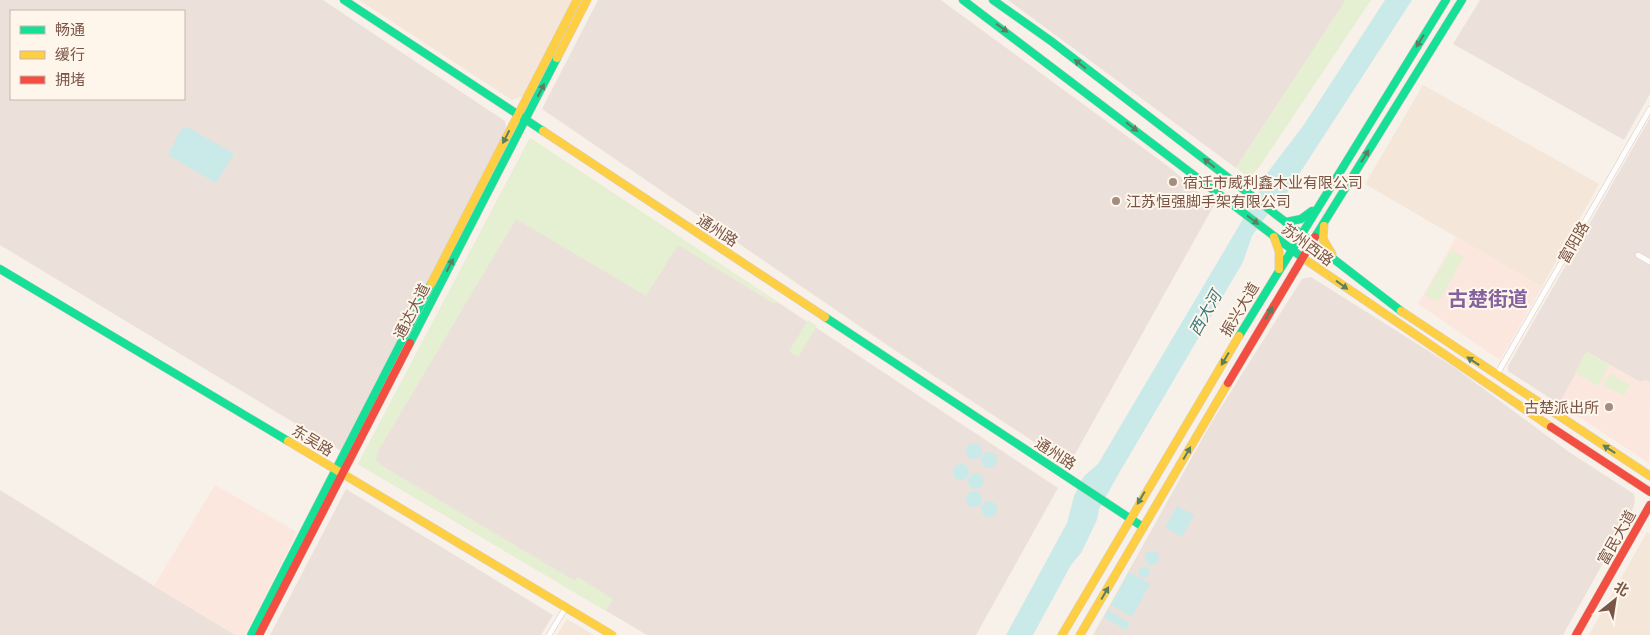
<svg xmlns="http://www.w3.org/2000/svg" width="1650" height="635" viewBox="0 0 1650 635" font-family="'Golos Text','Noto Sans SC',sans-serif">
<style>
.residential{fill:#f4e6d9}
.commercial{fill:#fce7df}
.industrial{fill:#ebe1da;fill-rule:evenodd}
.green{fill:#e5efd2}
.water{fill:#cae9e9}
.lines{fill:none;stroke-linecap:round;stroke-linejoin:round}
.street-casing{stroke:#d6ccc6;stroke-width:6}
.fast-casing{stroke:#d7ccc6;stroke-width:9}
.slow-casing{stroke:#d7ccc6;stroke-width:9}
.jam-casing{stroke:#d7ccc6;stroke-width:9}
.street{stroke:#fefdfc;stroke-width:5}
.fast{stroke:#16e098;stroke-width:8}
.slow{stroke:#ffcf43;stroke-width:8}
.jam{stroke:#f24e42;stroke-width:8}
.oneway{fill:#5b7f5f}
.poi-dot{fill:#a58c80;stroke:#fff6eb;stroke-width:2}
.labels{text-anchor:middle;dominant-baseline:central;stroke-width:4;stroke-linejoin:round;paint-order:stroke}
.poi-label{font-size:15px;fill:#795547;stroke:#fff6eb;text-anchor:start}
.street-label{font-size:15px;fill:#795547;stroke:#fff6eb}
.water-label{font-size:16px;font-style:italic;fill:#39797f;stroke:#fff6eb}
.district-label{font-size:20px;font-weight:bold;fill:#84629d;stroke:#fff6eb}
</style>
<rect width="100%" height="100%" fill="#f8f1e9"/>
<g class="residential">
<polygon points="359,0 572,0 523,96 512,100"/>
<polygon points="1423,85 1599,184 1542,287 1365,184"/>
<polygon points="1647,532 1650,534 1650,635 1589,635"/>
<polygon points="567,619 594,635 557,635"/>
</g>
<g class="commercial">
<polygon points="1456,237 1542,287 1500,360 1418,304"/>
<polygon points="1586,352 1639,382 1645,379 1650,382 1649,463 1559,404"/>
<polygon points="215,485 297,532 245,635 235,635 154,586"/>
</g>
<g class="industrial">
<path d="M0 0H323L505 121 506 129 341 451 0 245ZM11 11H184V99H11Z"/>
<polygon points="598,0 941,0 1169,167 1214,205 1069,465 890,347 542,109"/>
<polygon points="1008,0 1346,0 1236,168"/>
<polygon points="1480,0 1650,0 1650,94 1624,140 1453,44"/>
<polygon points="1650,118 1650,382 1645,380 1640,382 1587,352 1559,404 1508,371 1508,366"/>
<polygon points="530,138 1058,488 976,635 647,635 358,464"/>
<polygon points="1311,277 1454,367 1569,452 1634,494 1635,502 1632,511 1563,635 1093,635 1211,423 1302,279"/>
<polygon points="346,489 553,615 541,635 270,635"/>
<polygon points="0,490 154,586 235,635 0,635"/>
</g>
<g class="green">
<polygon points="1346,0 1371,0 1260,166 1252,175 1246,175 1236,168"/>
<polygon points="530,138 778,302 773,303 678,245 646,296 516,219 377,453 376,460 381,465 575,581 578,577 613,599 606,611 358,464"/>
<polygon points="1451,250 1464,257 1438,302 1425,295"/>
<polygon points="808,320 817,326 798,357 789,351"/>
<polygon points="1586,352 1609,365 1598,386 1575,373"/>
<polygon points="1610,373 1630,385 1624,396 1603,385"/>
</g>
<g class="water">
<polygon points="1385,0 1412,0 1283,199 1277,201 1252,236 1243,262 1118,475 1099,509 1097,520 1081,553 1071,565 1033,635 1006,635 1067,523 1074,496 1084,476 1098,464 1259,192 1258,185 1303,126"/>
<polygon points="187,127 233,153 233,156 216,183 168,155 181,129"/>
<circle cx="974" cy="451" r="8"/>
<circle cx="989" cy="460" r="8"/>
<circle cx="961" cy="472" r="8"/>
<circle cx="976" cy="481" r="8"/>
<circle cx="974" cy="499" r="8"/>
<circle cx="989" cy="509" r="8"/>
<polygon points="1177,506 1194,515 1182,537 1165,528"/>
<circle cx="1152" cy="558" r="7"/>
<circle cx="1144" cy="572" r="5.5"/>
<polygon points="1129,572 1150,584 1132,617 1111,605"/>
<polygon points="1108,610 1130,623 1126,630 1104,617"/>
</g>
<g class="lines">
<defs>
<g id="street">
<polyline points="1638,255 1650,262"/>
<polyline points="1496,376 1650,109"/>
<polyline points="549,635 566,607"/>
</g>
<g id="fast">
<polyline points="344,0 543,131"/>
<polyline points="963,0 1303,258"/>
<polyline points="993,0 1051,41 1401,311"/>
<polyline points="1286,222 1301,219 1312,211"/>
<polyline points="1315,237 1462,0"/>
<polyline points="0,269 288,441"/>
<polyline points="825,317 1143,527"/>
<polyline points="1239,336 1446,0"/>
<polyline points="410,343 557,58"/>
<polyline points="251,635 431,284"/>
</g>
<g id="slow">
<polyline points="557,58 587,0"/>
<polyline points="543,131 825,317"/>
<polyline points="1324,226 1323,239 1332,254"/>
<polyline points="1274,237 1279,251 1279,269"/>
<polyline points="1303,258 1551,427"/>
<polyline points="431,284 577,0"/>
<polyline points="1401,311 1650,476"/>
<polyline points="288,441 612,635"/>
<polyline points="1062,635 1239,336"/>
<polyline points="1080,635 1228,383"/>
</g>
<g id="jam">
<polyline points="1228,383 1315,237"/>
<polyline points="1551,427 1650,492"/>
<polyline points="259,635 410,343"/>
<polyline points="1576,635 1650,505"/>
</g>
</defs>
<use href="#street" class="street-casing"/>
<use href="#fast" class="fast-casing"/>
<use href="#slow" class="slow-casing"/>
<use href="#jam" class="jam-casing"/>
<use href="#street" class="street"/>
<use href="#fast" class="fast"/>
<use href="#slow" class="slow"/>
<use href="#jam" class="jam"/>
</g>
<defs><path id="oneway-solid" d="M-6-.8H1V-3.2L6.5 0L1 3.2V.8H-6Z" transform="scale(1.25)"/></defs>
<g class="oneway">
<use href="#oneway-solid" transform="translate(1002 28) rotate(36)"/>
<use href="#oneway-solid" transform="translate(1420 41) rotate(122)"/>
<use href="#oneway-solid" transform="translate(1080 64) rotate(-142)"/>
<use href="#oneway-solid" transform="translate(541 90) rotate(-63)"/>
<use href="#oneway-solid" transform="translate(1132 127) rotate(38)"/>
<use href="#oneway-solid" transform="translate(506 137) rotate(117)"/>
<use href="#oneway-solid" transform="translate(1365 156) rotate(-58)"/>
<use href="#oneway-solid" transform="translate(1209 163) rotate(-142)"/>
<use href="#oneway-solid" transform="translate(1253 220) rotate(37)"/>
<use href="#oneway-solid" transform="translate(450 265) rotate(-63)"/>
<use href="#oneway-solid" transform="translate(1342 285) rotate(36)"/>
<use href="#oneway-solid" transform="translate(1269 313) rotate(-60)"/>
<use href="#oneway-solid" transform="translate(1225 359) rotate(121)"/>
<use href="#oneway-solid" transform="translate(1473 361) rotate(-147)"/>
<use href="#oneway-solid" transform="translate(1609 449) rotate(-147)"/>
<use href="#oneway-solid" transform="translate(1187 453) rotate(-60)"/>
<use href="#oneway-solid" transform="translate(1141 498) rotate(121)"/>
<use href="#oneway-solid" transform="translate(1105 593) rotate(-60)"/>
</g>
<g class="poi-dot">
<circle cx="1173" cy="182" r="5"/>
<circle cx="1116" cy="201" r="5"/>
<circle cx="1609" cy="407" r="5"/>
</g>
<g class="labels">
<g class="poi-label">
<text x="1183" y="182">宿迁市威利鑫木业有限公司</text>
<text x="1126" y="201">江苏恒强脚手架有限公司</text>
<text x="1599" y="407" text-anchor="end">古楚派出所</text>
</g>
<g class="street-label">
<text transform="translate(718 230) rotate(33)">通州路</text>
<text transform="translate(1573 242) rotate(-60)">富阳路</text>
<text transform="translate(1308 244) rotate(36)">苏州西路</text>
<text transform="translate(1239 309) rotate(-59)">振兴大道</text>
<text transform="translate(411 311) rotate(-63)">通达大道</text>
<text transform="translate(313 440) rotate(31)">东吴路</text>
<text transform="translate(1056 453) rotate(33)">通州路</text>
<text transform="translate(1616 537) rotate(-60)">富民大道</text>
</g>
<g class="water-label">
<text transform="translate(1205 313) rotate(-61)">西大河</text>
</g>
<g class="district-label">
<text x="1488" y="298">古楚街道</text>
</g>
</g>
<rect x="10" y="10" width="175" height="90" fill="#fff6eb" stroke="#c9b6a9"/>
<rect x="20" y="26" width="25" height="8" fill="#16e098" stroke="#c9b6a9"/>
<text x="55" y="35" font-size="15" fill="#795547">畅通</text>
<rect x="20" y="51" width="25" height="8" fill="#ffcf43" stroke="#c9b6a9"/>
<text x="55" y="60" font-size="15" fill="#795547">缓行</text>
<rect x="20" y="76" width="25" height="8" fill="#f24e42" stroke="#c9b6a9"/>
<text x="55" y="85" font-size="15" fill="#795547">拥堵</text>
<g transform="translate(1615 600) rotate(30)" stroke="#fff6eb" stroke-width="4" paint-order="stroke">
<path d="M0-4L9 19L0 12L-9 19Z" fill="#795547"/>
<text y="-8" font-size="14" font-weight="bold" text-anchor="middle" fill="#795547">北</text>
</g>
</svg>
